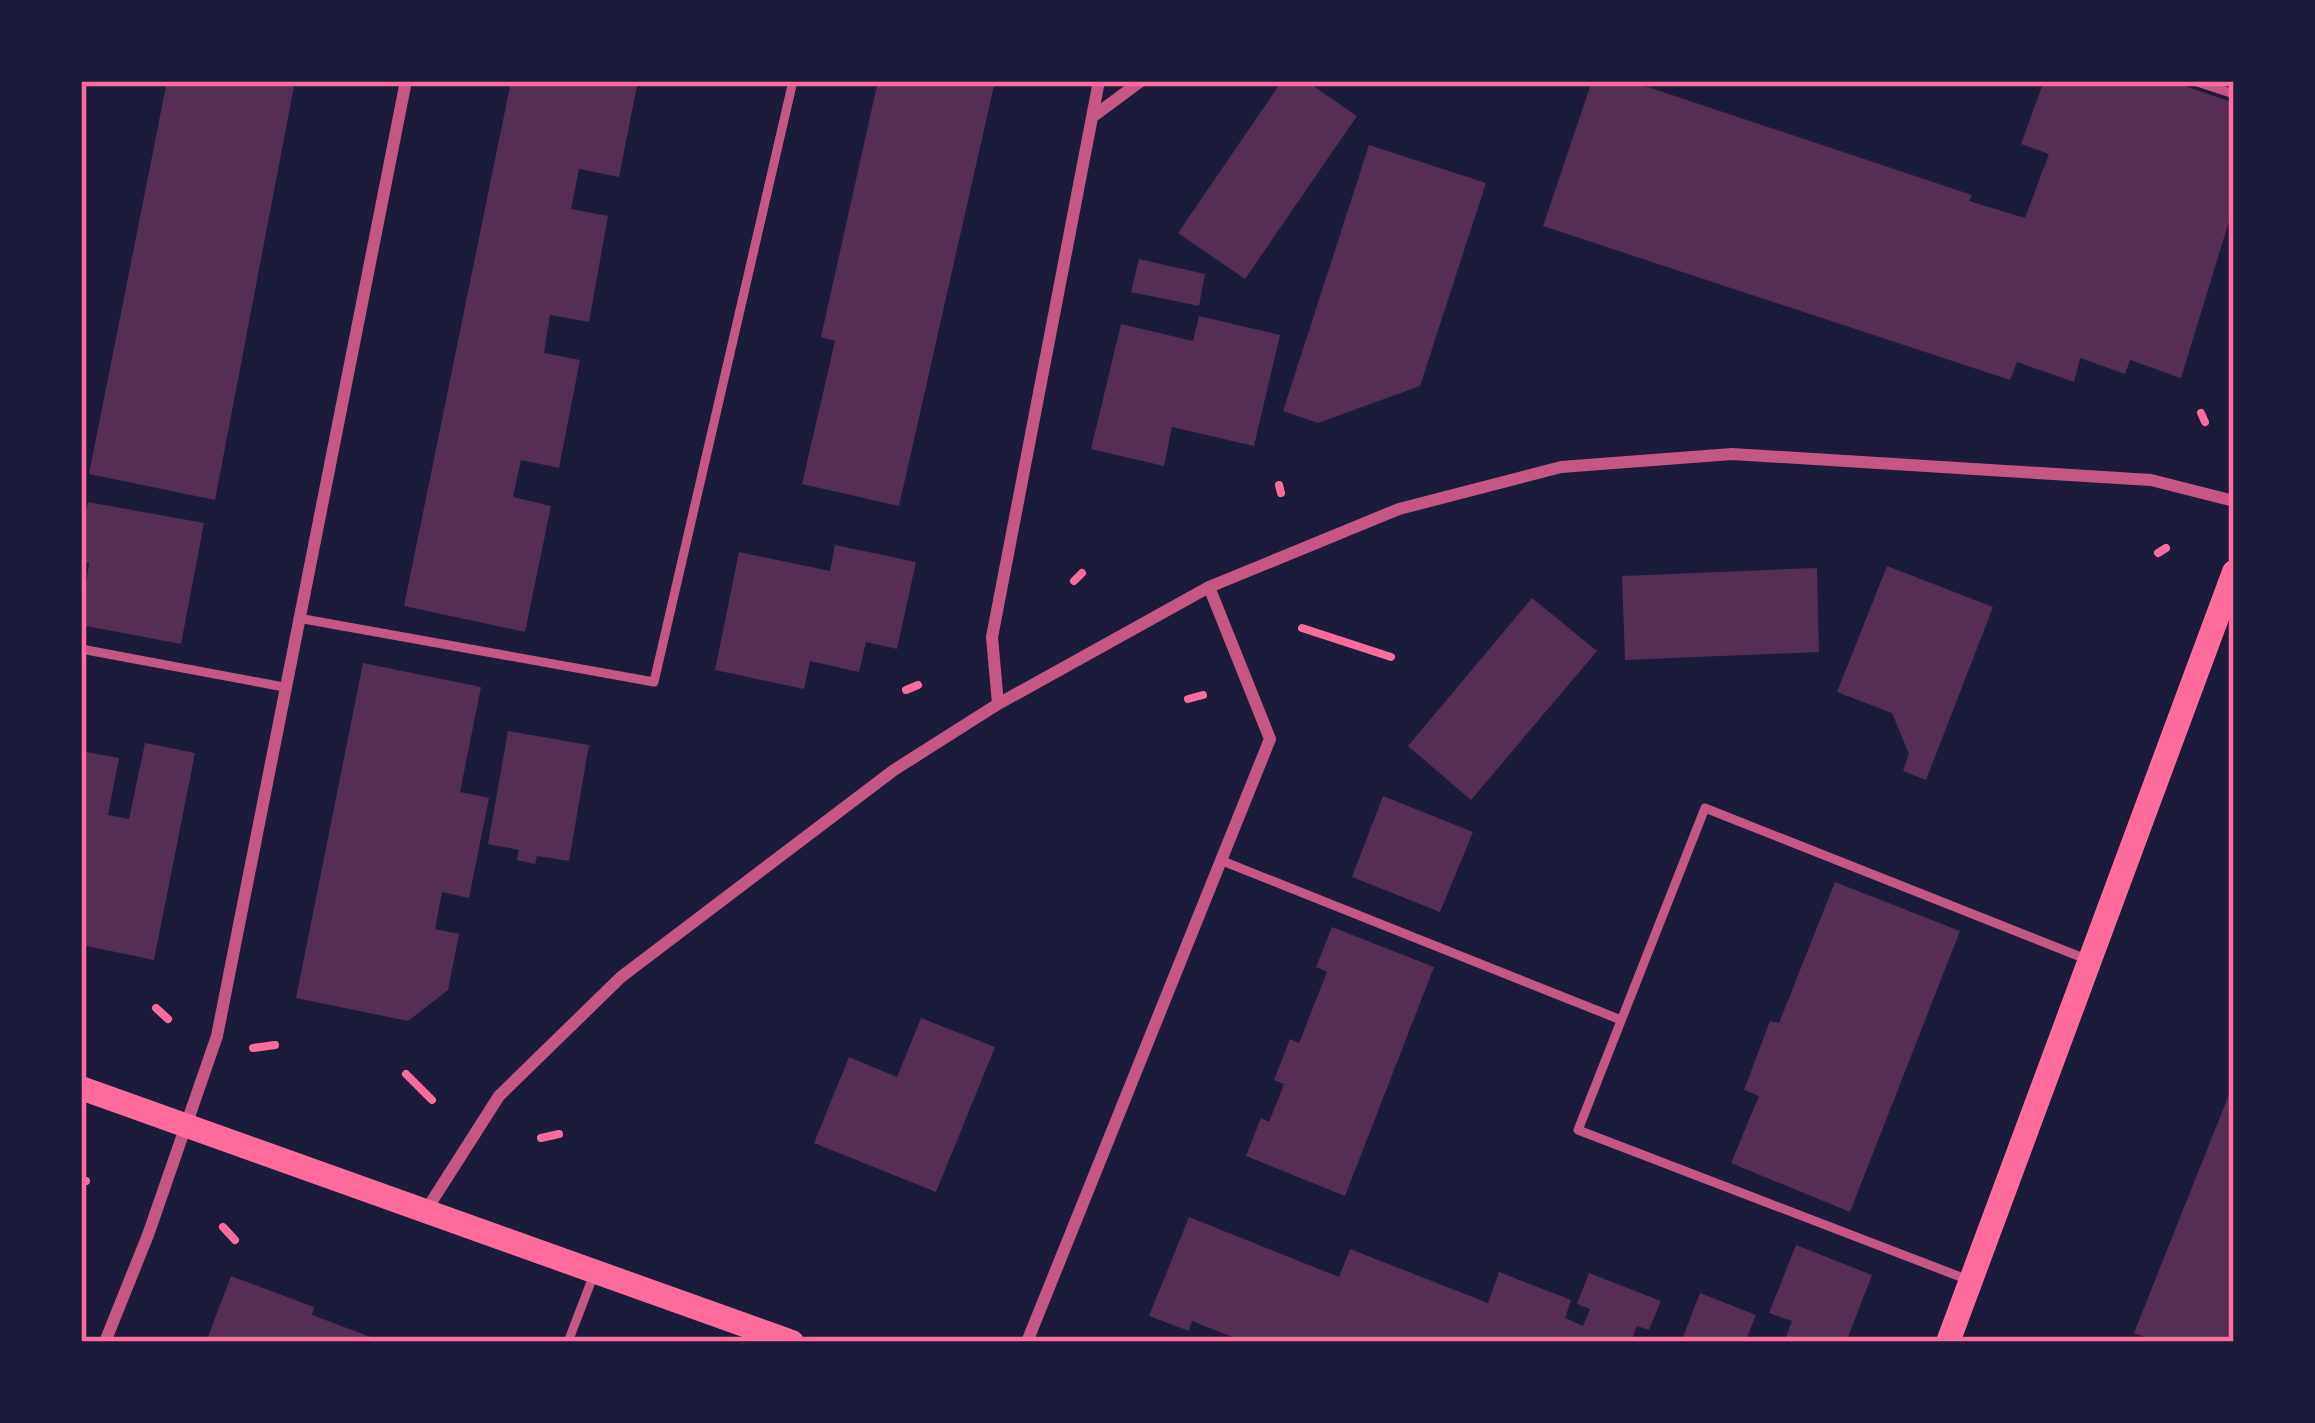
<svg xmlns="http://www.w3.org/2000/svg" width="2315" height="1423" viewBox="0 0 2315 1423" font-family="'Source Sans 3',sans-serif">
<style>
.building{fill:#542f53}
.lines{fill:none;stroke-linecap:round;stroke-linejoin:round}
.path{stroke:#ff6b9d;stroke-width:8}
.service{stroke:#c65784;stroke-width:9}
.minor{stroke:#c65784;stroke-width:12}
.secondary{stroke:#ff6b9d;stroke-width:24}
.neatline{fill:none;stroke:#ff6b9d;stroke-width:4.5}
</style>
<rect width="100%" height="100%" fill="#1b1b3a"/>
<g class="building">
<polygon points="167,81 295,81 215,500 89,474"/>
<polygon points="511,81 638,81 619,177 579,169 571,209 608,216 589,322 550,315 544,353 580,360 559,468 521,460 517,478 513,497 551,506 525,632 404,606"/>
<polygon points="878,81 995,81 899,506 802,484 835,341 821,337"/>
<polygon points="1282,81 1306,81 1357,116 1245,279 1178,233"/>
<polygon points="1592,81 1630,81 1972,195 1969,201 2025,218 2049,154 2021,144 2044,81 2171,81 2234,103 2234,205 2181,378 2130,360 2125,374 2080,358 2074,382 2017,362 2010,380 1543,226"/>
<polygon points="1369,145 1486,183 1420,386 1318,423 1283,411"/>
<polygon points="1139,259 1205,274 1199,306 1131,292"/>
<polygon points="1199,316 1280,335 1254,446 1172,427 1164,466 1091,449 1121,324 1193,341"/>
<polygon points="88,502 204,523 181,644 81,625 89,563 81,562 81,541"/>
<polygon points="835,545 916,562 897,649 866,642 859,672 810,661 804,689 715,670 739,552 830,571"/>
<polygon points="1887,566 1993,607 1926,780 1903,771 1909,754 1892,713 1837,692"/>
<polygon points="1817,568 1819,652 1625,660 1622,576"/>
<polygon points="1532,598 1597,651 1471,800 1408,746"/>
<polygon points="363,663 481,687 460,792 489,798 469,898 442,892 435,929 459,934 448,990 408,1021 296,998"/>
<polygon points="508,731 589,745 569,861 537,856 535,864 517,860 519,850 488,844"/>
<polygon points="145,743 195,753 154,960 82,945 81,939 81,751 119,758 108,815 129,819"/>
<polygon points="1383,796 1473,832 1440,912 1352,877"/>
<polygon points="1835,882 1960,931 1850,1212 1731,1163 1759,1096 1744,1090 1770,1021 1779,1023"/>
<polygon points="1332,927 1434,967 1345,1196 1246,1156 1261,1118 1269,1122 1284,1084 1274,1080 1290,1039 1299,1043 1327,972 1316,967"/>
<polygon points="921,1018 995,1047 936,1192 814,1143 849,1057 897,1077"/>
<polygon points="2234,1082 2234,1342 2157,1342 2134,1333"/>
<polygon points="1189,1217 1339,1277 1350,1249 1488,1303 1499,1272 1571,1300 1565,1318 1583,1326 1590,1309 1577,1304 1589,1273 1661,1301 1649,1330 1637,1326 1631,1342 1245,1342 1192,1321 1189,1331 1149,1316"/>
<polygon points="1796,1245 1872,1275 1846,1342 1784,1342 1792,1321 1769,1313"/>
<polygon points="231,1276 314,1307 312,1315 384,1342 206,1342"/>
<polygon points="1700,1293 1756,1315 1745,1342 1681,1342"/>
</g>
<g class="lines">
<g class="path">
<polyline points="2201,413 2205,422"/>
<polyline points="1279,485 1281,493"/>
<polyline points="2158,553 2166,548"/>
<polyline points="1074,581 1082,573"/>
<polyline points="1302,628 1391,657"/>
<polyline points="906,690 918,685"/>
<polyline points="1188,699 1203,695"/>
<polyline points="156,1008 168,1019"/>
<polyline points="253,1048 275,1045"/>
<polyline points="406,1074 432,1100"/>
<polyline points="541,1138 559,1134"/>
<polyline points="81,1181 86,1181"/>
<polyline points="223,1227 235,1240"/>
</g>
<g class="service">
<polyline points="2194,81 2234,94"/>
<polyline points="298,618 654,682 793,81"/>
<polyline points="81,649 284,687"/>
<polyline points="1220,860 1621,1020"/>
<polyline points="1966,1279 1578,1130 1705,808 2086,959"/>
<polyline points="568,1342 594,1274"/>
</g>
<g class="minor">
<polyline points="1095,115 1141,81"/>
<polyline points="998,704 992,637 1099,81"/>
<polyline points="425,1212 499,1096 621,977 894,770 998,704 1209,587 1399,509 1561,467 1732,454 2151,480 2234,501"/>
<polyline points="105,1342 148,1235 217,1036 406,81"/>
<polyline points="1027,1342 1270,739 1209,587"/>
</g>
<g class="secondary">
<polyline points="81,1088 792,1342"/>
<polyline points="1948,1342 2234,572"/>
</g>
</g>
<rect width="2315" height="1423" fill="none" stroke="#1b1b3a" stroke-width="168"/>
<rect x="84" y="84" width="2147" height="1255" class="neatline"/>
</svg>
